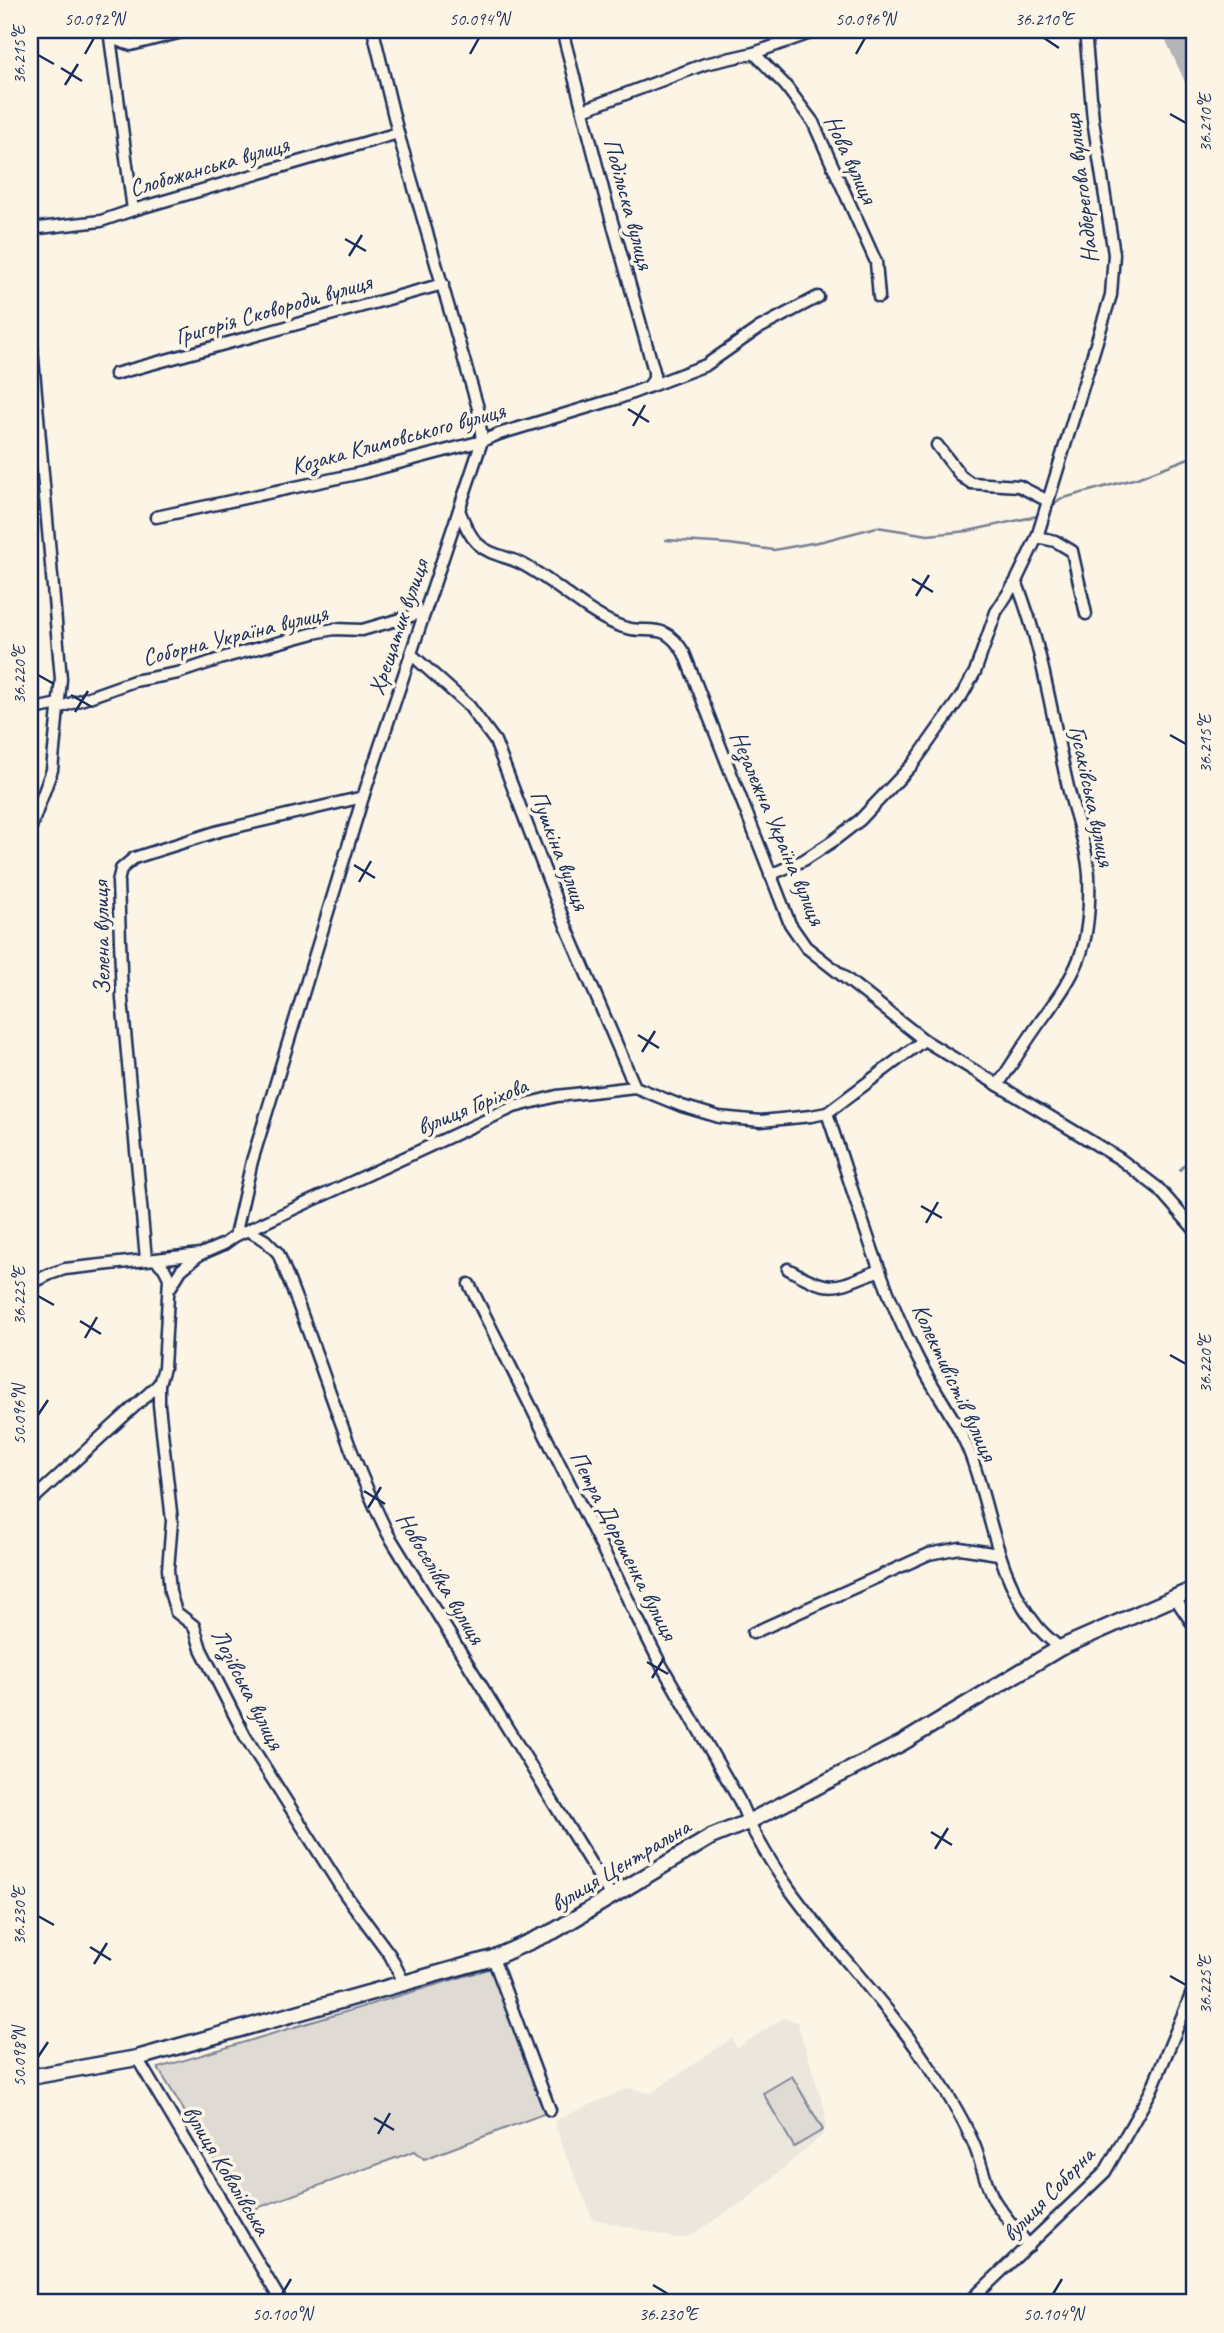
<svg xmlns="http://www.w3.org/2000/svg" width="1224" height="2333" viewBox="0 0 1224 2333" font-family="Caveat,sans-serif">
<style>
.built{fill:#ece7dc}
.green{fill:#dfdbd4;stroke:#7d8599;stroke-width:2}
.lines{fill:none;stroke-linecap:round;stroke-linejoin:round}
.stream{stroke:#767f94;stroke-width:2.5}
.river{stroke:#b2b4b8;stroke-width:18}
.street-casing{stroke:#1b2f5e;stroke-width:15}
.secondary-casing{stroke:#1b2f5e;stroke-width:19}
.street{stroke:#fcf5e5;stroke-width:10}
.secondary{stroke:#fcf5e5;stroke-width:14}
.ticks{fill:none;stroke:#1b2f5e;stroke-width:2.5}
.labels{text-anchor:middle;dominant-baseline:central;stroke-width:7;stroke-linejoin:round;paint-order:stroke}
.street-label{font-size:24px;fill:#1b2f5e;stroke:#fcf5e5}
.neatline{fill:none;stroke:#1b2f5e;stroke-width:2.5}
.ticks-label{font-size:18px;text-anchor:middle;fill:#1b2f5e}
</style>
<rect width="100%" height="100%" fill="#fcf5e5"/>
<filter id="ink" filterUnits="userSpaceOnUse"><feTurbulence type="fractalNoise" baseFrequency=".0143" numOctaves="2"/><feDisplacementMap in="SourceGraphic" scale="14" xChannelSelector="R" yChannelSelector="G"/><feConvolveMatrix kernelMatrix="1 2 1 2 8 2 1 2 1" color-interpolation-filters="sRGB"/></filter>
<g filter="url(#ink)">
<polygon class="built" points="783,2018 797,2022 825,2110 826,2126 821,2136 746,2200 688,2237 675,2238 593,2219 565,2153 554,2121 628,2088 651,2093 732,2038 737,2048"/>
<g class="green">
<polygon points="492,1968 546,2113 424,2159 415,2151 246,2212 158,2068"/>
<polygon points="792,2076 823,2130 794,2147 763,2093"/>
</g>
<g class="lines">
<g class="stream">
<polyline points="1050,509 1060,499 1137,478 1194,456"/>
<polyline points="666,540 729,544 774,550 823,541 877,527 928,535 968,531 1042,515"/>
<polyline points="1180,1170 1194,1153"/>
</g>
<polyline class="river" points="1171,30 1194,80"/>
<defs>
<g id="street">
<polyline points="109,30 133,210"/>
<polyline points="112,30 119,41 131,45 190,30"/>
<polyline points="562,30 604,193 654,371 654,379 649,386"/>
<polyline points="754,53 785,85 813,122 876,262 879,297"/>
<polyline points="583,110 705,64 754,53 819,30"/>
<polyline points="30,229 101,221 133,210 398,133"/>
<polyline points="30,325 61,679 52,770 30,830"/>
<polyline points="115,374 443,284"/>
<polyline points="937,445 961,476 971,483 1019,486 1048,501"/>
<path d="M459 510C464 522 468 534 477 543 489 555 506 556 520 563 554 580 580 609 615 624 647 639 661 616 684 653L790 924 806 947 924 1040 1120 1159 1158 1188 1194 1229"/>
<polyline points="156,517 361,473 482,441 499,434 619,398 706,365 759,328 818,297"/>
<polyline points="1037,537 1055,541 1072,551 1086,614"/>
<polyline points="411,654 469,706 495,741 566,926 635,1087"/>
<polyline points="58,708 134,681 178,673 229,656 314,633 334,629 362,630 425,612"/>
<polyline points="30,710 58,704"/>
<polyline points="770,875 804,860 833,841 860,820 913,764 962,695 975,672 996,612 1016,581 1037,537 1111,295 1114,254 1093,120 1085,30"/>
<path d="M998 1085C1012 1064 1025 1043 1040 1022 1054 1003 1070 982 1079 959 1089 933 1090 903 1089 875 1087 845 1075 817 1068 787 1052 718 1043 648 1016 581"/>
<path d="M827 1113C854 1192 879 1283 917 1357 934 1391 959 1422 972 1459 992 1516 997 1577 1037 1626 1043 1634 1052 1641 1060 1648"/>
<path d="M249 1231 265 1240 278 1253C317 1346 343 1444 388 1534L612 1898"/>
<polyline points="235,1236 252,1161 363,797 482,441 478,408 398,133 373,30"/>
<polyline points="146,1259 122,999 118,882 121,869 134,858 219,831 363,797"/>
<polyline points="156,1260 164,1268 169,1278 164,1368 159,1384 159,1405 172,1521 168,1569 170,1592 176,1612 194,1626 201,1649 245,1736 345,1894 390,1955 405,1985"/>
<path d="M788 1269C833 1294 834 1288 880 1270"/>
<polyline points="30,1284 50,1274 65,1269 201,1254 224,1244 235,1236 514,1107 557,1096 635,1087 682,1106 719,1117 761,1121 811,1116 827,1113 924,1040"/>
<path d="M469 1284 659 1661 739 1800C780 1901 866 1973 926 2062 943 2086 960 2113 972 2140 981 2159 984 2181 994 2200 1004 2216 1018 2231 1029 2246"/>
<polyline points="170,1288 181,1270 199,1255"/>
<polyline points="30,1502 159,1384"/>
<polyline points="1175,1598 1194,1626"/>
<polyline points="753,1633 929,1554 960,1548 998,1554"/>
<polyline points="493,1958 550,2110"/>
<polyline points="137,2058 282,2303"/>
<polyline points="968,2303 1105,2172 1151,2091 1194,1988"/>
</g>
<polyline id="secondary" points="30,2077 137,2058 493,1958 554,1931 711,1837 748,1822 902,1743 1060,1648 1194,1589"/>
</defs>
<use href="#street" class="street-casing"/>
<use href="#secondary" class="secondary-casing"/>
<use href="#street" class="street"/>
<use href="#secondary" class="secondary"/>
</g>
</g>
<path class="ticks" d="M1044 38 1059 48M85 54 94 38M470 54 479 38M856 54 865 38M38 55 54 64M61 68 82 81M65 85 78 64M1170 114 1186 123M345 239 366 251M349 256 362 235M628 409 649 422M633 426 645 405M912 579 933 592M916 596 929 575M38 675 54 684M71 695 92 707M75 712 88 691M1170 735 1186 744M354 865 375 878M359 882 371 861M638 1035 659 1048M642 1052 655 1031M921 1206 942 1218M926 1223 938 1202M38 1296 54 1305M80 1321 101 1334M85 1338 97 1317M1170 1355 1186 1364M38 1415 48 1400M364 1491 385 1504M368 1508 381 1487M647 1662 668 1674M652 1678 664 1658M931 1832 952 1845M935 1849 948 1828M38 1916 54 1925M90 1947 111 1960M94 1964 107 1943M1170 1976 1186 1985M38 2057 48 2042M374 2118 394 2130M378 2134 390 2113M653 2285 668 2294M282 2294 291 2279M1053 2294 1062 2279"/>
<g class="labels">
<g class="street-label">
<text transform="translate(851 159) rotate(65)">Нова вулиця</text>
<text transform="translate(209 166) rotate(-16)">Слобожанська вулиця</text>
<text transform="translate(1081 189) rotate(-97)">Надберегова вулиця</text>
<text transform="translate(629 204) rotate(75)">Подільска вулиця</text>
<text transform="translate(273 309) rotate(-16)">Григорія Сковороди вулиця</text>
<text transform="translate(398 438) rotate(-15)">Козака Климовського вулиця</text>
<text transform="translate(398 627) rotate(-71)">Хрещатик вулиця</text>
<text transform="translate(235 635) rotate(-14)">Соборна Україна вулиця</text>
<text transform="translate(1092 796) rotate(78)">Гусаківська вулиця</text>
<text transform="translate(778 828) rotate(67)">Незалежна Україна вулиця</text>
<text transform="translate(560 850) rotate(69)">Пушкіна вулиця</text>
<text transform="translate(101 938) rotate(-91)">Зелена вулиця</text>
<text transform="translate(472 1106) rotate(-22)">вулиця Горіхова</text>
<text transform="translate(955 1382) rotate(65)">Колективістів вулиця</text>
<text transform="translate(624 1545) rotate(63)">Петра Дорошенка вулиця</text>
<text transform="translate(441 1578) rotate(59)">Новоселівка вулиця</text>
<text transform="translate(248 1689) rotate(63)">Лозівська вулиця</text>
<text transform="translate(620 1865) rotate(-31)">вулиця Центральна</text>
<text transform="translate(227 2170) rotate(59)">вулиця Ковалівська</text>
<text transform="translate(1048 2194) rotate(-46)">вулиця Соборна</text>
</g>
</g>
<rect width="1224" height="2333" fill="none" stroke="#fcf5e5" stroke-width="77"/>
<rect x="38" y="38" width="1148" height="2256" class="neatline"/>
<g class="ticks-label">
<text x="94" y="25">50.092°N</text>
<text x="479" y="25">50.094°N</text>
<text x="865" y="25">50.096°N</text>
<text x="1044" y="25">36.210°E</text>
<text transform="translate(19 55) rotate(-90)" y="6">36.215°E</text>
<text transform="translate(1205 123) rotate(-90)" y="6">36.210°E</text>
<text transform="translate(19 675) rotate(-90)" y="6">36.220°E</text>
<text transform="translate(1205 744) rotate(-90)" y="6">36.215°E</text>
<text transform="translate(19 1296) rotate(-90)" y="6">36.225°E</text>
<text transform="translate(1205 1364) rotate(-90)" y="6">36.220°E</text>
<text transform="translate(19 1415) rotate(-90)" y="6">50.096°N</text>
<text transform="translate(19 1916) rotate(-90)" y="6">36.230°E</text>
<text transform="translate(1205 1985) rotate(-90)" y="6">36.225°E</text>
<text transform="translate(19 2057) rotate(-90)" y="6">50.098°N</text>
<text x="282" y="2320">50.100°N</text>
<text x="668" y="2320">36.230°E</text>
<text x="1053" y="2320">50.104°N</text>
</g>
</svg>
